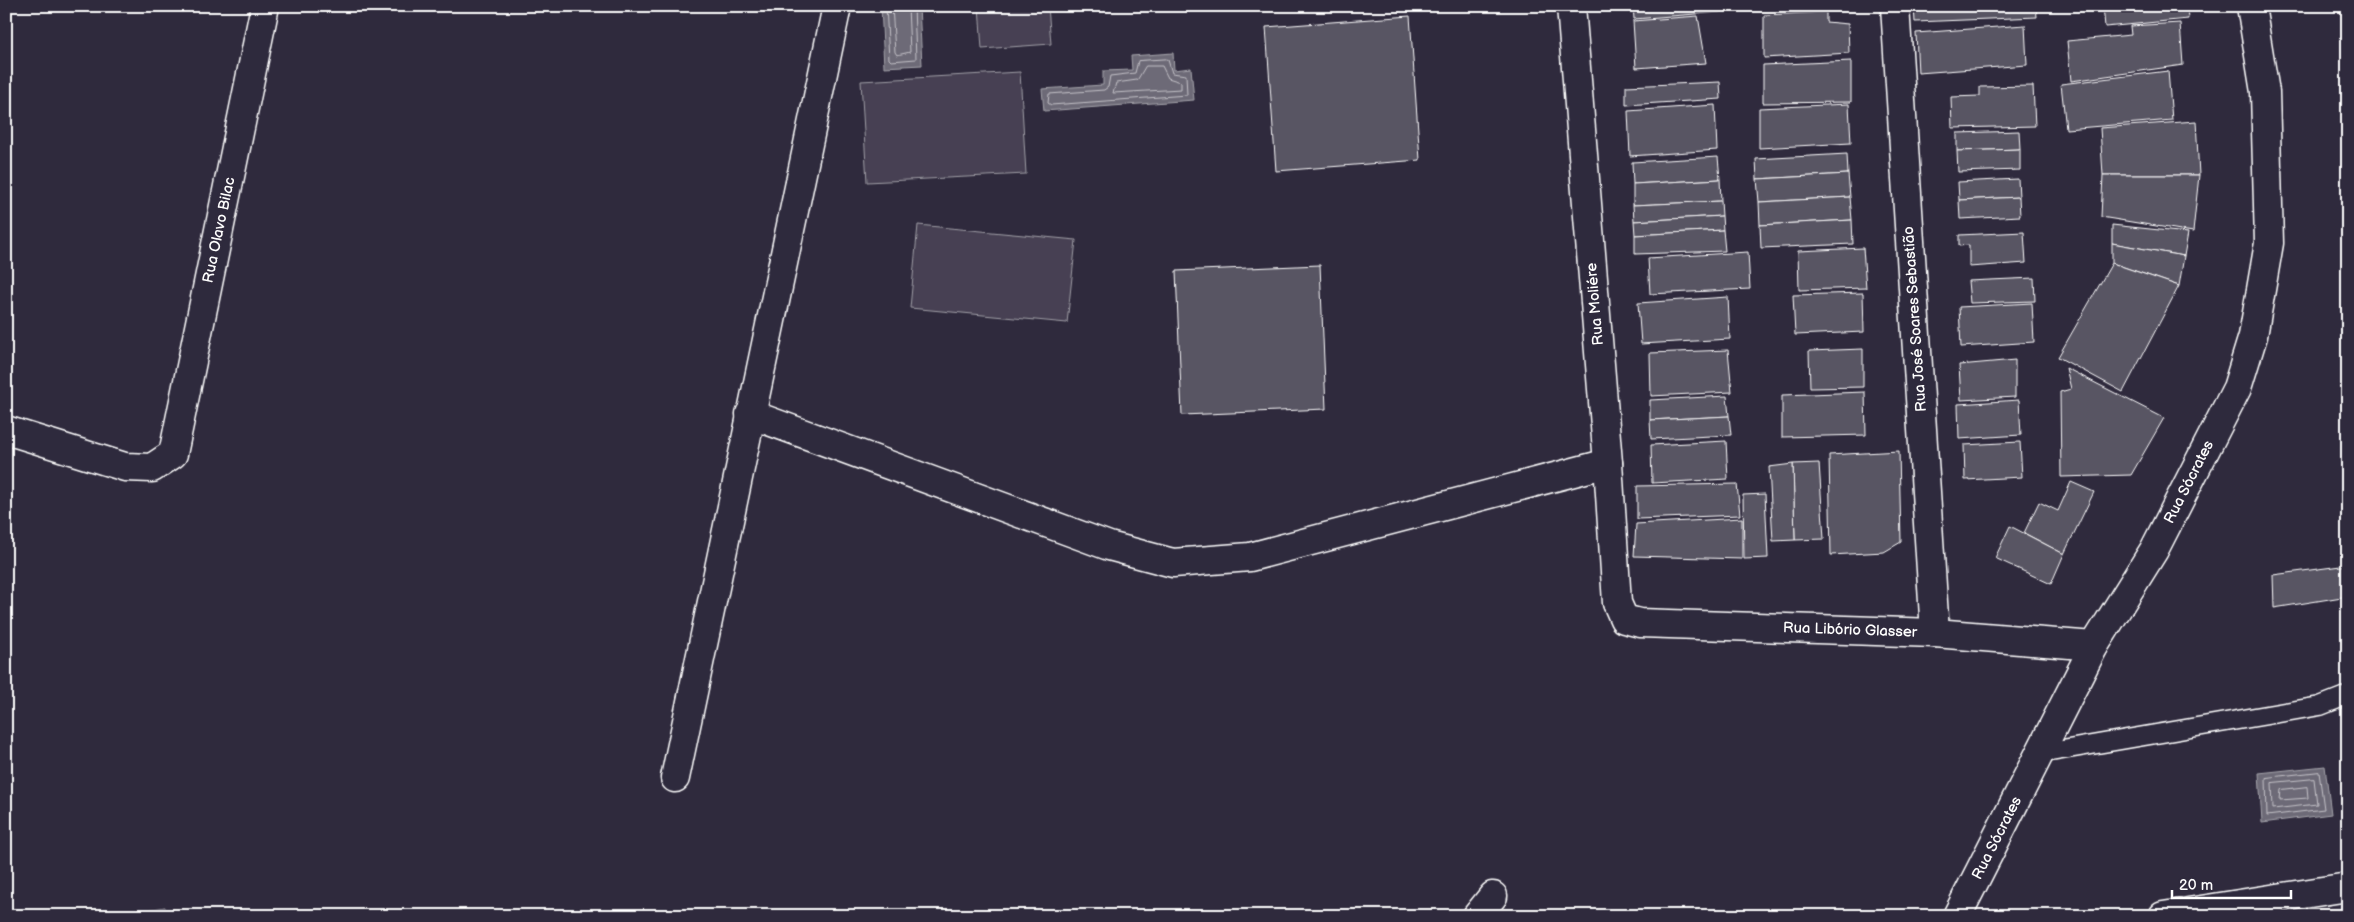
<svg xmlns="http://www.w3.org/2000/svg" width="2354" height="922" viewBox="0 0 2354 922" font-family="'Balsamiq Sans',sans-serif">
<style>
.built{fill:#3c3749}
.green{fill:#464152;stroke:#a2a0a8}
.water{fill:#6d6a77;stroke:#a7a6ad}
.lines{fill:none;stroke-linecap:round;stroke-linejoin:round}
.shore{stroke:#c5c3c9;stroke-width:1}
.building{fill:#595564;stroke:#fff}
.lane-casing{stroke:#fff;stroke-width:21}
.street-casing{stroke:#fff;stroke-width:31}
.secondary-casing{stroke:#fff;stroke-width:31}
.lane{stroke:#2f2a3d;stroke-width:18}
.street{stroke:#2f2a3d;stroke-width:28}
.secondary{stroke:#2f2a3d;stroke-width:28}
.labels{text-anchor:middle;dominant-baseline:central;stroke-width:5;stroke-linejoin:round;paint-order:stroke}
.street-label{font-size:15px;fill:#fff;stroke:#2f2a3d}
</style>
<rect width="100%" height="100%" fill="#2f2a3d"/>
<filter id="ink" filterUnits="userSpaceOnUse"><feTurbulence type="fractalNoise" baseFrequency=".02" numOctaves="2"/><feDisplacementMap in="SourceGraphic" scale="10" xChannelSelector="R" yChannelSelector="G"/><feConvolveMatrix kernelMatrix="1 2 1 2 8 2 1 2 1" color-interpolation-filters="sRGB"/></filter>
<g filter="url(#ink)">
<polygon class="built" points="2343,906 2348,911 2348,916 2278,916"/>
<g class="green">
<polygon points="979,6 1048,6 1051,44 982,49"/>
<polygon points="1020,72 1026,174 867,182 861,81"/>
<polygon points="918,225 1076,240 1067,323 910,308"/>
</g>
<g class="water">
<polygon points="881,6 919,6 922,65 884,67"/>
<polygon points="1173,53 1174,70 1191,68 1194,100 1044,111 1042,89 1103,85 1103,71 1132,70 1131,56"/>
<polygon points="2325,766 2331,814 2262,823 2259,773"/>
<polygon points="165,907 167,916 136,916 135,912"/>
</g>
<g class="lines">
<g class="shore">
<polyline points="886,6 889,59 891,61 916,59 914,6"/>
<polyline points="892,6 895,52 897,55 910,52 908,6"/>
<polygon points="1166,59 1168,60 1172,73 1186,75 1187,95 1051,105 1048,103 1049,94 1104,90 1108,87 1110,76 1135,73 1138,61"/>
<polygon points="1146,66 1162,66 1168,78 1181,82 1181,89 1113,93 1116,83 1137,80"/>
<polygon points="2319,772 2324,809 2267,816 2266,778"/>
<polygon points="2314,779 2317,804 2273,809 2272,783"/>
<polygon points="2307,787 2308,798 2280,800 2281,790"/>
</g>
</g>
<g class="building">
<polygon points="1633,6 1719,6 1720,12 1634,19"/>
<polygon points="1914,6 2036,6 2037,17 1915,22"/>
<polygon points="2103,6 2187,6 2188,19 2105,27"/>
<polygon points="1826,12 1826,22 1848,24 1849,53 1764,58 1764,15"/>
<polygon points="1410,16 1420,160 1276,171 1266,27"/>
<polygon points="1698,16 1706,63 1636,68 1633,21"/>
<polygon points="2180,23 2183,65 2071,81 2067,41 2131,35 2130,26"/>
<polygon points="2025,25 2027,65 1918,73 1916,33"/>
<polygon points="1851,61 1851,102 1763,103 1763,65"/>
<polygon points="2168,71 2172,120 2066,129 2061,84"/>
<polygon points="1720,82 1721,99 1626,105 1626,86"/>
<polygon points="2033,86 2035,126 1952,128 1951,97 1980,96 1980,87"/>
<polygon points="1849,104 1851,143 1759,148 1759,108"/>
<polygon points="1715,105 1717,150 1630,156 1628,111"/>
<polygon points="2196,121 2199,175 2103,175 2100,128"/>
<polygon points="2019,131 2020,149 1957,151 1957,133"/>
<polygon points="2020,149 2020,170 1958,172 1957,151"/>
<polygon points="1847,154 1848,174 1757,179 1756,159"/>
<polygon points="1718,157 1720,179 1633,184 1632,162"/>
<polygon points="1848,174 1850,197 1759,202 1757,179"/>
<polygon points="2103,175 2199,175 2193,232 2101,217"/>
<polygon points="1720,179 1721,201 1633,205 1633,184"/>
<polygon points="2018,179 2019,197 1959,200 1958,182"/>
<polygon points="1850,197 1852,220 1760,225 1759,202"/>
<polygon points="2019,197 2020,216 1960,219 1959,200"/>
<polygon points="1721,201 1722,216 1634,221 1633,205"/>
<polygon points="1722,216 1723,230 1635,235 1634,221"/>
<polygon points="1852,220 1853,244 1761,248 1760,225"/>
<polygon points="2112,225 2188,233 2184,256 2112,243"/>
<polygon points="1723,230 1725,251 1635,254 1635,235"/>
<polygon points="2024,232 2026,263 1969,267 1969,245 1959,246 1959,235"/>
<polygon points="2112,243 2184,256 2179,286 2112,263"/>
<polygon points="1863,248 1866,288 1799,290 1798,251"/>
<polygon points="1748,252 1750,289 1650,294 1648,258"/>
<polygon points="2112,263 2179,286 2123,392 2058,357"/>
<polygon points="1320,265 1326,409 1182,415 1176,271"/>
<polygon points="2034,278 2035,301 1970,303 1968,281"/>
<polygon points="1863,293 1864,332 1795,335 1793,295"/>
<polygon points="1728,297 1730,339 1641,344 1638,303"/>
<polygon points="2032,303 2034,342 1961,347 1959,307"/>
<polygon points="1863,349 1863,387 1810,388 1809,351"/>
<polygon points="1728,350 1732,392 1651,396 1650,353"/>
<polygon points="2015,360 2015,397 1961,400 1959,365"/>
<polygon points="2066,368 2164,418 2131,475 2061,477 2060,392 2071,389"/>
<polygon points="1865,392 1866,435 1782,437 1782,395"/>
<polygon points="1727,396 1729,416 1650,420 1650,400"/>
<polygon points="2019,400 2021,435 1959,439 1958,404"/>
<polygon points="1729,416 1731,435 1651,439 1650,420"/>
<polygon points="1726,441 1728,479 1652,483 1651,445"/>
<polygon points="2020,442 2022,477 1965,480 1964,445"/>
<polygon points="1899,451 1901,542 1884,552 1831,555 1829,455"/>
<polygon points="1819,463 1824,539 1795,540 1793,464"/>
<polygon points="1793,464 1795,540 1773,541 1769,467"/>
<polygon points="2071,482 2094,492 2064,554 2024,533 2039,502 2058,511"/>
<polygon points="1737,484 1740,515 1637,519 1637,486"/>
<polygon points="1765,494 1768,558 1744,559 1743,495"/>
<polygon points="1742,518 1742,559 1634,556 1636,524"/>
<polygon points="2010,526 2064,554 2051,584 1995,558"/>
<polygon points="2348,565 2348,596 2274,608 2273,575"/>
</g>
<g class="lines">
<defs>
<polyline id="lane" points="2039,754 2320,706 2348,695"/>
<g id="street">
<polyline points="1571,6 1608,463 1617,603 1624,619 1640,623 1935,633 2094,646"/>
<polyline points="1895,6 1935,633"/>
<polyline points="750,414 1109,546 1173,563 1250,557 1608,463"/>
<polyline points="6,430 125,467 152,468 173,454 265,6"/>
<polyline points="675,778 837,6"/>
<polyline points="1477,916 1493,896"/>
<polyline points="2163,916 2348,887"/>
</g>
<polyline id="secondary" points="1957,916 2094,646 2154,550 2237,388 2253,336 2269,243 2265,92 2251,6"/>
</defs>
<use href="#lane" class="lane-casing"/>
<use href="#street" class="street-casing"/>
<use href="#secondary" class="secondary-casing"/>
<use href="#lane" class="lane"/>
<use href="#street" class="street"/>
<use href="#secondary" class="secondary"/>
</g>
</g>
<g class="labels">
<g class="street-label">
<text transform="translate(219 230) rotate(-78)">Rua Olavo Bilac</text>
<text transform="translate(1595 304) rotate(-95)">Rua Moliére</text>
<text transform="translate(1915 319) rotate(-94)">Rua José Soares Sebastião</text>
<text transform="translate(2189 482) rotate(-63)">Rua Sócrates</text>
<text transform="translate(1850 630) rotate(2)">Rua Libório Glasser</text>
<text transform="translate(1997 838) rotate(-63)">Rua Sócrates</text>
</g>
</g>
<rect width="2354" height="922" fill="none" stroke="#2f2a3d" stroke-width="25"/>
<rect x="12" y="12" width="2329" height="897" fill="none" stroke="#fff" stroke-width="2" filter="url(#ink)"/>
<path d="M2172 890v8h119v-8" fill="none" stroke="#ffffff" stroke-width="2.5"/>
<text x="2179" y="890" font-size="15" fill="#ffffff" stroke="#2f2a3d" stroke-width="4" paint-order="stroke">20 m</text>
</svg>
